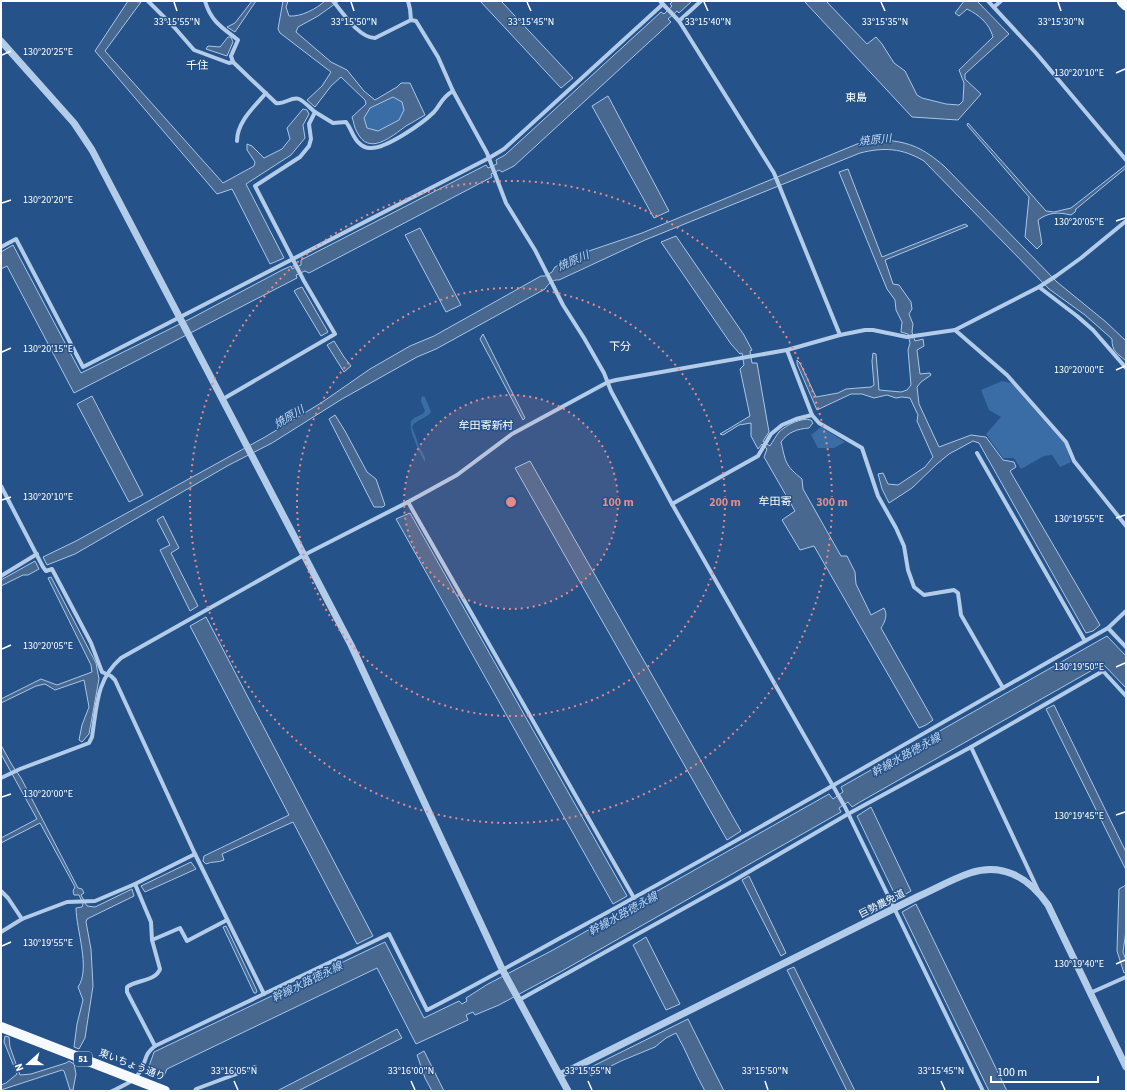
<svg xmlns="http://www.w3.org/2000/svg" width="1127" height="1092" viewBox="0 0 1127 1092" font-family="'Source Sans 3','Noto Sans JP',sans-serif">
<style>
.green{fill:#3a6ca6}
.water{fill:#48688f;stroke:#a7c7ea;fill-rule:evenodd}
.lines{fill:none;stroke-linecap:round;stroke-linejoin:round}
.minor{stroke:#b2cce9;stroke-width:4}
.tertiary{stroke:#b2cce9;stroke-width:7}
.primary{stroke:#f6f9fe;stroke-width:10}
.trunk{stroke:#fafcfe;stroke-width:11}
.ticks{fill:none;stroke:#fff;stroke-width:1.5}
.ring{fill:none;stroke:#e88989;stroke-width:2;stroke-dasharray:2 4}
.labels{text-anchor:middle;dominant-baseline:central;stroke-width:3;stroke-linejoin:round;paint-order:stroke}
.shield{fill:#255289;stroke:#becbdc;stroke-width:1}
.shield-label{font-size:9px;font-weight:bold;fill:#fff}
.street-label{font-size:10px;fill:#fff;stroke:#255289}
.neighbourhood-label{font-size:11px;fill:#fff;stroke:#255289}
.water-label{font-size:11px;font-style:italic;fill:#bed6f1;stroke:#255289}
.ticks-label{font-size:10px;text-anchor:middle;fill:#fff;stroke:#255289;stroke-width:3;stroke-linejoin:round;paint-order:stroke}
.centre{fill:#e88989;stroke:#255289;stroke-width:2}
.ring-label{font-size:12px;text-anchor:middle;font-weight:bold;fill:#e88989;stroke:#255289;stroke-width:3;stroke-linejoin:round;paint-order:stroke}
</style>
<rect width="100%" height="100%" fill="#255289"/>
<g class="green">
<polygon points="392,97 402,102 404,110 399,120 378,131 367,128 364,118 369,108"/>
<polygon points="1002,381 1011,383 1065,444 1071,462 1060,467 1052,455 1044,456 1021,469 1014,458 1003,458 986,434 1001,417 989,410 981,390"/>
<path d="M422 396 425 397 431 412C426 419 416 419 412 427 415 434 417 440 419 446 421 452 426 455 425 462 421 455 406 427 412 420 415 416 422 416 425 411L421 401Z"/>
<polygon points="821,427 845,442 834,448 818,448 811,435"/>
</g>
<g class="water">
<polygon points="128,1 141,2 105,51 223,183 254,166 255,162 247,150 247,144 252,146 264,158 282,149 290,139 287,128 303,109 307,110 309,114 303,125 305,138 291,155 246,184 284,258 270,264 232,189 217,194 95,51"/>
<polygon points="252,1 256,1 235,32 227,27 235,23"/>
<path d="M283 1H288L286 7 289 16C301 17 316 9 325 1H339L318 16 298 27 296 32 331 62 347 70 364 91 375 100 397 87 401 83H410L425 115C419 119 412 122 406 126 392 136 369 157 357 132 354 128 354 122 352 117L366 104 365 100 341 77 331 86 315 107 307 100 322 86 331 72 280 33 278 29ZM393 97 402 102 404 110 399 120 378 131 367 128 364 118 370 108Z"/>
<polygon points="480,1 501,1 573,78 561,88"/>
<polygon points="673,1 692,1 679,13 677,11 668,19 671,22 514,166 502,172 499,170 491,174 492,177 309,273 305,271 296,275 297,278 74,393 7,266 1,269 1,252 13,245 81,373 190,319 282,270 291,266 292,269 301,265 301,260 486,165 488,168 497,164 496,160 505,155 661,12 664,14 672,6 670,4"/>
<path d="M804 1H826L867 44 876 37 882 44 894 63 905 71 917 95 922 98 946 104 959 105 963 101 964 83 959 70 993 37C989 23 979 15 967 9L959 16 955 13 964 1H977L1009 34 965 74V79L981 94 958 120 912 117Z"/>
<polygon points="228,37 231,37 233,42 227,56 206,49 208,46 220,47"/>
<polygon points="608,96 669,211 654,218 592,106"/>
<path d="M968 123 1046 211 1054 212 1071 208 1126 165V168L1076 209 1075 212 1071 215C1058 212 1049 212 1038 220L1042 244 1037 249 1025 237 1029 197 967 125Z"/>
<path d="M884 140C911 142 924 149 944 166L1057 282 1106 322 1126 341V361C1117 353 1112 352 1112 339L1085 315 1049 289 924 161C902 148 884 147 860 153L645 240 559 280C553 279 548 284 545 289L436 349 417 357 342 399 272 443 229 465 75 554 47 565 43 557 76 541 265 437 321 403 370 369 410 346 434 336 541 276H545L552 272 555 267 583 253 642 233 857 144Z"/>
<polygon points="848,169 882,257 965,224 968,226 885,260 893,284 899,285 911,302 912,309 909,314 913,324 912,332 915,341 923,339 924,346 917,350 920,374 930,373 931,375 921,382 917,387 919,404 939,447 971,435 986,437 1003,460 1014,462 1016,467 1010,471 1100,625 1093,631 1086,633 979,443 973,441 949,454 937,464 912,488 889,503 882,489 878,474 883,473 888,484 898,485 925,467 933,457 917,421 918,415 910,398 902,397 896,398 887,395 874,398 862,394 851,394 817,410 797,364 797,360 800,363 816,397 838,393 846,389 871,387 874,385 872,361 873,353 876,354 879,390 901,392 907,390 911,385 908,350 910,343 908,334 901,332 902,322 896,310 895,300 887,289 839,172"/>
<polygon points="420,228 461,305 446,312 405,235"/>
<path d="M676 236 744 335 752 350 750 351 752 363H757L769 432 763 441 770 446C773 441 776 436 779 432 786 425 802 417 811 420L813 423 809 428C797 429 788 432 781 442 786 463 785 465 802 479L803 489 841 556H847L855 572 856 584 871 615 884 608C888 615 885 622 881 628L933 720 926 725 919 728 814 546 800 550 782 520 795 511 764 457 767 449 762 444 758 449 751 436V423L739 425 723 435 720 434 750 416 740 369 744 365 742 353 740 354 731 344 661 242Z"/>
<polygon points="302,287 328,332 321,336 294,291 297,289"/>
<polygon points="483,334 525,418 523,420 480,339"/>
<polygon points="334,341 344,357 351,366 344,372 327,345"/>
<polygon points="92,396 143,495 129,502 77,404"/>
<polygon points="335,415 345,431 367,472 376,479 385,505 383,507 374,507 329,419"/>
<polygon points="530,461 741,831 727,840 515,468"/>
<polygon points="410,513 627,896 613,904 396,519"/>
<polygon points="163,516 179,548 171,553 198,606 190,611 160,550 170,545 157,520"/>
<polygon points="35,561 39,569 28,575 23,575 1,586 1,580"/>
<polygon points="51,577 96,663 99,679 89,734 82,742 79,740 82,725 89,707 84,680 55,690 45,684 36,686 1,703 1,699 41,679 57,685 92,672 91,665 48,578"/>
<path d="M206 617 373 936 357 944 293 822 222 854 224 860C218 863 212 861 206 864L203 861 204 856 289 815 190 626Z"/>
<polygon points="1107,636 1126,656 1126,688 1103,664 860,802 852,807 848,802 839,808 841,812 562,971 499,1005 475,1015 473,1012 466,1015 468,1020 416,1044 377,968 167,1069 163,1078 147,1072 154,1052 385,942 424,1018 459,1001 462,1004 467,1001 466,998 488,984 553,950 829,794 833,799 843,792 841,787"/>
<polygon points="1054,705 1126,852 1126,870 1046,709"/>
<path d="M1 745 12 765 21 778 78 888 82 889 84 893 81 895 87 906 95 907 132 889 134 896 87 919 86 922 91 949 93 986 85 1038 79 1049 74 1047 77 1024 83 1000 78 987C91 969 76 929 76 908L82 907 83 904 79 895H74L73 891 75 887 40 823 1 843V838L37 819 1 754Z"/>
<polygon points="871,807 911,891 897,899 857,816"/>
<polygon points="191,862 196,869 145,892 141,886"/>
<polygon points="749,876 786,953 781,956 742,880"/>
<polygon points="1126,885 1126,931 1123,952 1126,960 1126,972 1124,973 1117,951 1119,889"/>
<polygon points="916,904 1007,1091 989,1091 902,912"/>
<polygon points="226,926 257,991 256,993 254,993 223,927"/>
<polygon points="646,937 680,1004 666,1010 633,945"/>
<polygon points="794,967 855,1091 847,1091 787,970"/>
<path d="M688 1019 724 1091H705C694 1072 687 1052 676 1033L666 1038 655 1047 621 1061 591 1076 587 1069Z"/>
<polygon points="397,1029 402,1038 298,1091 277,1091"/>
<polygon points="5,1036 9,1037 10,1047 20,1075 31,1074 66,1063 69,1061 74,1064 76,1074 73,1090 70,1090 64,1071 62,1070 1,1090 1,1085 6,1083 17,1074 4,1042"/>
<polygon points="424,1051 444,1091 432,1091 425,1078 417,1055"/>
</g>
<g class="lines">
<g class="minor">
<path d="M148 1 174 27 194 50 229 63 233 62 276 103C284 105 292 96 299 99 304 101 310 108 315 112"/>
<path d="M205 1C211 22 223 28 238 40L231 56 233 62"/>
<path d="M333 1C343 13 359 38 375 38L411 20 416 21 438 57 453 91 487 153 506 203 535 250 563 305 584 338 604 373 611 391 672 504 845 807 983 1091"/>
<polyline points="408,1 410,9 411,20"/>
<polyline points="660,1 679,21 774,173 840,335"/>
<polyline points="988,1 1036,53 1126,160"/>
<polyline points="994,7 1001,1"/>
<polyline points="679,21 701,1"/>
<path d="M237 141C237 122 254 107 266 93"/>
<polyline points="1,247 16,239 83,367 489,158 504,149 663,4"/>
<polyline points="1039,287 1077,316 1093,330 1126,368"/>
<polyline points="955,330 1039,287 1056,276 1081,258 1126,221"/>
<polyline points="787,350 812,415"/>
<path d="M223 399 335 334 304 281 255 186 300 157 309 146 311 139 309 124 315 112 333 123 346 122C351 128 353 138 359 143 362 146 366 148 370 148 386 149 423 123 434 112 441 104 442 97 453 91"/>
<polyline points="977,453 1085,641"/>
<polyline points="1,486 43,567 46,571 52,569 91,643 102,672 111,676 115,680 195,854 264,994"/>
<polyline points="408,502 634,898"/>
<polyline points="672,504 758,456 771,434 782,425 796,419 812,415 819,423 862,448 878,496 896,528 904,546 908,570 914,587 924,595 954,590 958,593 961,615 1003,688"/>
<polyline points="1,576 37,554"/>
<polyline points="1108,628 1126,647"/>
<polyline points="971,747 1038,890"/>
<path d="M1 778 20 769 89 743 92 737C97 706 96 680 121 658L304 555 408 502 457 475 512 434 608 382 616 380 787 350 840 335 865 330H873L907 337 955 330 1007 375 1066 442 1074 461 1126 526"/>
<path d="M135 884 151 922 152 940 160 969C156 981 136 980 127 987V992L155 1046"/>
<polyline points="1,891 8,898 22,919 67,902 95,901 135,884 195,854"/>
<polyline points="1,932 22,919"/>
<polyline points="152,940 180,928 187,941 227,920"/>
<polyline points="1090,993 1126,977"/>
<polyline points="519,1000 733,881 848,814 971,747 1103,671 1126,696"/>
<path d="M112 1091C125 1085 136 1081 142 1068 147 1057 145 1054 155 1046L389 934 427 1010C472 987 517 962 562 937 746 838 926 731 1108 628L1126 611"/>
<polyline points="195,1091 196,1089 255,1067"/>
</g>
<g class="tertiary">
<polyline points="1,41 74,123 92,150 351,645 502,969 568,1091"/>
<path d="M560 1075 917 897C933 890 952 879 970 873 1003 862 1029 878 1048 905L1126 1067"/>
</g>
<polyline class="primary" points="1,1027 165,1091"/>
<polyline class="trunk" points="1122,1 1126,5"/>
</g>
<path class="ticks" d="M174 2 177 11M351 2 354 11M527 2 531 11M704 2 708 11M881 2 885 11M1058 2 1061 11M2 55 11 51M1116 73 1125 69M2 203 11 200M1116 221 1125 218M2 352 11 348M1116 370 1125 366M2 500 11 497M1116 518 1125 515M2 649 11 645M1116 667 1125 663M2 797 11 794M1116 815 1125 812M2 946 11 942M1116 964 1125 960M234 1081 238 1090M411 1081 415 1090M588 1081 592 1090M765 1081 768 1090M941 1081 945 1090"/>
<circle cx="511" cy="502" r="107" fill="#e88989" fill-opacity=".12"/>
<g class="ring">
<circle cx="511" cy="502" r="107"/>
<circle cx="511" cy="502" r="214"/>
<circle cx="511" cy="502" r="321"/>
</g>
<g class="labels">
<rect class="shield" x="74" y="1052" width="18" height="14" rx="3"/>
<g class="shield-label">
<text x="83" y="1059">51</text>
</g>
<g class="street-label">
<text transform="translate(882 904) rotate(-27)">巨勢農免道</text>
<text transform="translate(132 1065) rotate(21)">東いちょう通り</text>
</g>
<g class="neighbourhood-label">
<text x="197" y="65">千住</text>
<text x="856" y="97">東島</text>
<text x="620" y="346">下分</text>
<text x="486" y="425">牟田寄新村</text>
<text x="775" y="501">牟田寄</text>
</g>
<g class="water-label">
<text transform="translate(875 140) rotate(-6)">焼原川</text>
<text transform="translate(573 261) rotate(-23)">焼原川</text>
<text transform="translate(289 417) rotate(-31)">焼原川</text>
<text transform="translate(906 755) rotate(-29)">幹線水路徳永線</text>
<text transform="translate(623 914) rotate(-29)">幹線水路徳永線</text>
<text transform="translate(307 982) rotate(-26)">幹線水路徳永線</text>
</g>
</g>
<g class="ticks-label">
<text x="1061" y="25">33°15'30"N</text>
<text x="177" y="25">33°15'55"N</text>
<text x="354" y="25">33°15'50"N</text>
<text x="531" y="25">33°15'45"N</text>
<text x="708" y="25">33°15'40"N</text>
<text x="885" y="25">33°15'35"N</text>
<text x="48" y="55">130°20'25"E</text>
<text x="1079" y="76">130°20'10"E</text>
<text x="48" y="203">130°20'20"E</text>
<text x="1079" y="225">130°20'05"E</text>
<text x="48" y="352">130°20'15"E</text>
<text x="1079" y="373">130°20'00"E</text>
<text x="48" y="500">130°20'10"E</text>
<text x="1079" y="522">130°19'55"E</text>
<text x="48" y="649">130°20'05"E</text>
<text x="1079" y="670">130°19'50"E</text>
<text x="48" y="797">130°20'00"E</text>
<text x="1079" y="819">130°19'45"E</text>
<text x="48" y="946">130°19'55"E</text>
<text x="1079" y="967">130°19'40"E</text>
<text x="234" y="1074">33°16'05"N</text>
<text x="411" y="1074">33°16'00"N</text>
<text x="588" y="1074">33°15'55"N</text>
<text x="765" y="1074">33°15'50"N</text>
<text x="941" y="1074">33°15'45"N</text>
</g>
<circle cx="511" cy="502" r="6" class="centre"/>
<g class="ring-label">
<text x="618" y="506">100 m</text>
<text x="725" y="506">200 m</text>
<text x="832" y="506">300 m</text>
</g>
<rect width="1127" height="1092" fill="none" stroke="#ffffff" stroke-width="4"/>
<g transform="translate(28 1064) rotate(249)" stroke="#255289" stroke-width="3" paint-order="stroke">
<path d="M0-3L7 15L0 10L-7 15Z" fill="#ffffff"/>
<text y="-6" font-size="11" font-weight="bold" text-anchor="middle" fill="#ffffff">N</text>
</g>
<path d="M991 1076v6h107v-6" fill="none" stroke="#ffffff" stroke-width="2"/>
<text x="997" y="1076" font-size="12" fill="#ffffff" stroke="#255289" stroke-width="3" paint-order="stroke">100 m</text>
</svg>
